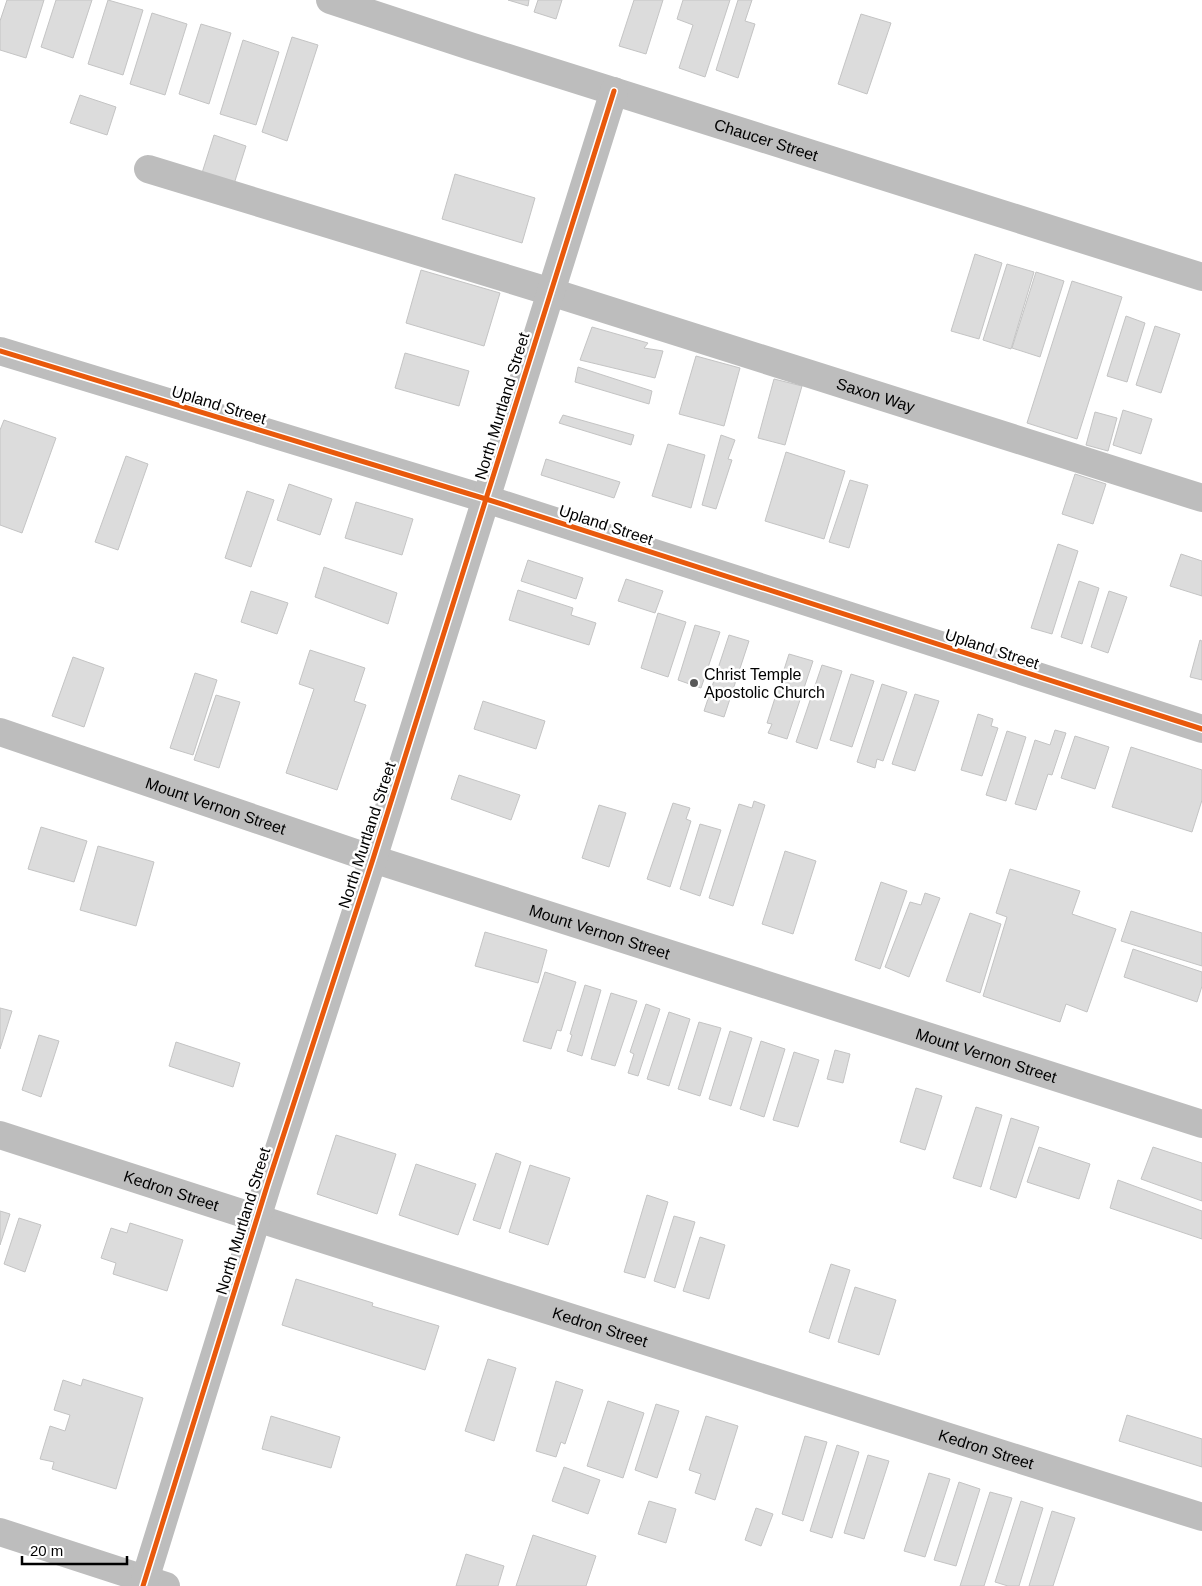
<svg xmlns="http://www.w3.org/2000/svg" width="1202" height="1586" viewBox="0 0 1202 1586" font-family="Arial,sans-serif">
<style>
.building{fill:#dcdcdc;stroke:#c4c4c4}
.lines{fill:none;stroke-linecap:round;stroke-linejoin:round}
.minor{stroke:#bdbdbd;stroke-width:28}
.cycleway-casing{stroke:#fff;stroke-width:8}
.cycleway{stroke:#e8590c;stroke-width:5}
.poi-dot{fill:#595959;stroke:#fff;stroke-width:2}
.labels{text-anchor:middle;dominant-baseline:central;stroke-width:5;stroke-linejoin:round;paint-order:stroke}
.street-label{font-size:16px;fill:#000;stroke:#fff}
.poi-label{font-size:16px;fill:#000;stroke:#fff;text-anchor:start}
</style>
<rect width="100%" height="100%" fill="#fff"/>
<g class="building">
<polygon points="7,0 44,0 26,58 0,50 0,21"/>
<polygon points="56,0 92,0 73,58 41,47"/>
<polygon points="108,0 143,10 123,75 88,64"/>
<polygon points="508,0 529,0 528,6"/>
<polygon points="538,0 562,0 556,19 534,12"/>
<polygon points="634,0 663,0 646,54 619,46"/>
<polygon points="683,0 730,0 705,77 679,68 693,25 677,19"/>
<polygon points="738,0 752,0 745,21 755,24 738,78 716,70"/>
<polygon points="152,13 187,24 165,95 130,84"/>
<polygon points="861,14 891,23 867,94 838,84"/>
<polygon points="201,24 231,33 209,104 179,94"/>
<polygon points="292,37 318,45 287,141 262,132"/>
<polygon points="243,40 279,52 256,125 220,114"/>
<polygon points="80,95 116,107 107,135 70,123"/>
<polygon points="214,135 246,146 234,184 202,173"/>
<polygon points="455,174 535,198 522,243 442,219"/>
<polygon points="975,254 1002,263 979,339 951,331"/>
<polygon points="1007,264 1034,272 1011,349 983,340"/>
<polygon points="421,270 500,293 484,346 406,323"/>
<polygon points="1036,272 1064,281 1040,357 1012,348"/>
<polygon points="1072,281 1122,297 1077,439 1027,423"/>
<polygon points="1126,316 1145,323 1127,382 1107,376"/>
<polygon points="1155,326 1180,334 1161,393 1136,385"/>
<polygon points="592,327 648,343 644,348 663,351 655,378 580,360"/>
<polygon points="405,353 469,371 459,406 395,388"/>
<polygon points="696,356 740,368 724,426 679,414"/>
<polygon points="578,367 652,391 649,404 575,382"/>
<polygon points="774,379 802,386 785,445 758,438"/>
<polygon points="1123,410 1152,419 1141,454 1113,445"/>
<polygon points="1095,412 1117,418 1108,451 1086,445"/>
<polygon points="563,415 634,435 631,445 559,423"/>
<polygon points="4,420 56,438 22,533 0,525 0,430"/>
<polygon points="721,435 735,440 728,459 732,460 716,509 702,505"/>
<polygon points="668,444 705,455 691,508 652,496"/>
<polygon points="786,452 845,471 824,539 765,521"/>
<polygon points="126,456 148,464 118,550 95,542"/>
<polygon points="546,459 620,482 614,498 541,475"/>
<polygon points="1075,474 1106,484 1093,524 1062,514"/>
<polygon points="850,480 868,485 849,548 829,542"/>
<polygon points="289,484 332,499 320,535 277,520"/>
<polygon points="247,491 274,500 251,567 225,558"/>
<polygon points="356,502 413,519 402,555 345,538"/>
<polygon points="1058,544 1078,551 1052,634 1031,628"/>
<polygon points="1181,554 1202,561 1202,596 1170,586"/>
<polygon points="528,560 583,578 576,599 521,581"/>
<polygon points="324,567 397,593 388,624 315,597"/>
<polygon points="626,579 663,591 655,613 618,601"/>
<polygon points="1079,581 1099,588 1082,644 1061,637"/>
<polygon points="518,590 573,608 571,615 596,623 589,645 509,620"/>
<polygon points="251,591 288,603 277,634 241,622"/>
<polygon points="1109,591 1127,597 1108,653 1091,647"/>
<polygon points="658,613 686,622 668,677 641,668"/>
<polygon points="695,625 720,632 701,688 678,680"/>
<polygon points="729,635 749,641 724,717 704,711"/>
<polygon points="1200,640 1202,641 1202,680 1190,677"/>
<polygon points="310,650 365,668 354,701 366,705 337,790 286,773 314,689 299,684"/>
<polygon points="789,654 813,661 787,739 768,733 772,724 767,723"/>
<polygon points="73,657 104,668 84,727 52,716"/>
<polygon points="822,665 842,671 817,749 796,742"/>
<polygon points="195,673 217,680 193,755 170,748"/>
<polygon points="851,674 874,681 852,747 830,740"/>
<polygon points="882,684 907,692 883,761 877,759 875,768 857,762"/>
<polygon points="915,694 939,701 915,771 892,764"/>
<polygon points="216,695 240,702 219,768 194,760"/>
<polygon points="483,701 545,721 536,749 474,729"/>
<polygon points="978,714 993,719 991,726 998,728 982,776 961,770"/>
<polygon points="1055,730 1066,733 1052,775 1048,774 1036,810 1015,804 1035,740 1050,745"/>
<polygon points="1007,731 1026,737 1006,801 986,795"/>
<polygon points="1075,736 1109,747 1095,789 1061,778"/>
<polygon points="1131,747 1202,770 1202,800 1192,832 1112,807"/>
<polygon points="459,775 520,795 511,820 451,799"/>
<polygon points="754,801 765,805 733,906 709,898 739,804 752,808"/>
<polygon points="673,803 690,808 686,819 691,821 670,887 647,879"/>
<polygon points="599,805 626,813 609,867 582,858"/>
<polygon points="700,824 721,830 700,896 680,889"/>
<polygon points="41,827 87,841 74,882 28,869"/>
<polygon points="98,846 154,862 136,926 80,910"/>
<polygon points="785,851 816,861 793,934 762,924"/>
<polygon points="1010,869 1080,891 1072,914 1116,929 1087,1012 1066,1004 1060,1022 983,996 1007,917 996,913"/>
<polygon points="881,882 907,891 880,969 855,960"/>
<polygon points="925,893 940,898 909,977 885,967 910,902 921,905"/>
<polygon points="1131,911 1202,933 1202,966 1121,941"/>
<polygon points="970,913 1001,924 980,993 946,981"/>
<polygon points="485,932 547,950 538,983 475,966"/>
<polygon points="1133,949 1202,972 1202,986 1197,1002 1124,977"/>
<polygon points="545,972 576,982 561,1031 557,1030 551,1049 523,1041"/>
<polygon points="585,985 601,990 582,1056 567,1051 572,1035 570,1034"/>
<polygon points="611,993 637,1001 615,1066 591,1059"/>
<polygon points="646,1004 660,1009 638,1076 628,1073 634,1054 630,1052"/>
<polygon points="0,1008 12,1011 0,1049"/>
<polygon points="669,1012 690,1019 669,1086 647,1079"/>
<polygon points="699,1022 721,1028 700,1096 678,1089"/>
<polygon points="730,1031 752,1038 731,1106 709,1099"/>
<polygon points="39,1035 59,1041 41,1097 22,1090"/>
<polygon points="761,1041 785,1049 764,1117 740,1109"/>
<polygon points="176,1042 240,1063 233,1087 169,1066"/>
<polygon points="835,1050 850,1054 843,1083 827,1079"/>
<polygon points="794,1052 819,1060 798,1127 773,1120"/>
<polygon points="916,1088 942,1096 925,1150 900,1142"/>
<polygon points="976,1107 1002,1115 981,1187 953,1178"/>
<polygon points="1011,1118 1039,1127 1016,1198 990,1189"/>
<polygon points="336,1135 396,1154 377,1214 317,1194"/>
<polygon points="1039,1147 1090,1164 1079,1199 1027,1182"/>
<polygon points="1153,1147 1202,1163 1202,1201 1141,1179"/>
<polygon points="496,1153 521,1162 500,1229 473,1220"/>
<polygon points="416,1164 476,1184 458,1235 399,1215"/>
<polygon points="530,1165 570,1178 548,1245 509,1232"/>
<polygon points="1118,1180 1202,1211 1202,1239 1110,1208"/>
<polygon points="647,1195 668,1202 645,1278 624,1272"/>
<polygon points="0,1211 10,1214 0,1245"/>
<polygon points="674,1216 695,1222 675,1288 654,1281"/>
<polygon points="19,1218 41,1225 25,1272 4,1264"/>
<polygon points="130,1223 183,1240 167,1291 113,1274 116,1263 101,1258 111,1228 127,1233"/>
<polygon points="700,1237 725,1245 709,1299 683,1291"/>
<polygon points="831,1264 850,1270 829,1339 809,1332"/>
<polygon points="296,1279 373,1303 372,1306 439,1326 425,1370 282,1325"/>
<polygon points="855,1287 896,1300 879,1355 838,1342"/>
<polygon points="488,1359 516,1368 494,1441 465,1431"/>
<polygon points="83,1379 143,1398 116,1489 52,1469 54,1462 40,1459 50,1426 65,1431 70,1415 54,1410 63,1380 81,1386"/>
<polygon points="556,1381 583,1390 565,1444 561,1442 556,1457 536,1451"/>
<polygon points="608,1401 644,1413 623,1478 587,1466"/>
<polygon points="656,1404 679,1411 657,1478 635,1470"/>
<polygon points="1127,1415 1202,1439 1202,1467 1119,1441"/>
<polygon points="271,1416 340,1437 331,1468 262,1449"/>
<polygon points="706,1416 738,1426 715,1500 695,1493 701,1474 689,1470"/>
<polygon points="805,1436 827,1442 803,1521 782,1514"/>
<polygon points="837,1445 859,1452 832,1538 810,1531"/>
<polygon points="868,1455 889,1461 864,1539 844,1533"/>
<polygon points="564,1467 600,1480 588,1514 552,1501"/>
<polygon points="929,1473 950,1479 925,1557 904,1551"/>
<polygon points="959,1482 980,1489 956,1566 934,1560"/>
<polygon points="990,1492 1012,1498 984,1586 960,1586"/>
<polygon points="649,1501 676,1509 666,1543 638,1534"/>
<polygon points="1021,1501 1043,1508 1019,1586 1008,1586 995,1582"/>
<polygon points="756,1508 773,1514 761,1546 745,1540"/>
<polygon points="1052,1511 1075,1518 1053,1586 1029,1586"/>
<polygon points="533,1535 596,1556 586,1586 516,1586"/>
<polygon points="466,1554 504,1566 498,1586 456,1586"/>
</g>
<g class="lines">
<g class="minor">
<path id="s1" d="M330 0 470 46 1202 277"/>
<path id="s2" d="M148 169 551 292 1202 498"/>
<polyline points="0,351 486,499 1202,729"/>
<path id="s3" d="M0 732 373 859 1202 1124"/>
<path id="s4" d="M0 1135 297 1231 1202 1517"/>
<polyline points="0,1532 166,1586"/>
<polyline points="143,1586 267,1186 373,859 614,91"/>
</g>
<defs>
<g id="cycleway">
<polyline points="0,351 486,499 1202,729"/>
<polyline points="143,1586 267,1186 373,859 614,91"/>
</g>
</defs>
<use href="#cycleway" class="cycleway-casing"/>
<use href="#cycleway" class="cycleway"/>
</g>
<circle class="poi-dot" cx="694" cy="683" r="5"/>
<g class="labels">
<g class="street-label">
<text stroke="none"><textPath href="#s1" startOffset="458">Chaucer Street</textPath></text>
<text stroke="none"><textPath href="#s2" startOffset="762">Saxon Way</textPath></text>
<text transform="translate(219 405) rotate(17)">Upland Street</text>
<text transform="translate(502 406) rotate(-73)">North Murtland Street</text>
<text transform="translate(606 525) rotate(18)">Upland Street</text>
<text transform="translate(992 649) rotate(18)">Upland Street</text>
<text stroke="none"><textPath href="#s3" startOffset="228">Mount Vernon Street</textPath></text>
<text transform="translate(367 835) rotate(-72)">North Murtland Street</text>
<text stroke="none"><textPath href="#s3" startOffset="632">Mount Vernon Street</textPath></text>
<text stroke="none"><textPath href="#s3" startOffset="1038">Mount Vernon Street</textPath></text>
<text stroke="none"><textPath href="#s4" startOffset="180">Kedron Street</textPath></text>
<text transform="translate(243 1221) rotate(-73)">North Murtland Street</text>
<text stroke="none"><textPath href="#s4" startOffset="630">Kedron Street</textPath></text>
<text stroke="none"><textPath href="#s4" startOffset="1035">Kedron Street</textPath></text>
</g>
<g class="poi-label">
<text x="704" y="674">Christ Temple<tspan x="704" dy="18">Apostolic Church</tspan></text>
</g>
</g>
<path d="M22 1556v8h105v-8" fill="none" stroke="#000000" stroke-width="2.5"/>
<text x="30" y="1556" font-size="15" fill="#000000" stroke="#ffffff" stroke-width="4" paint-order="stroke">20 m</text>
</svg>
